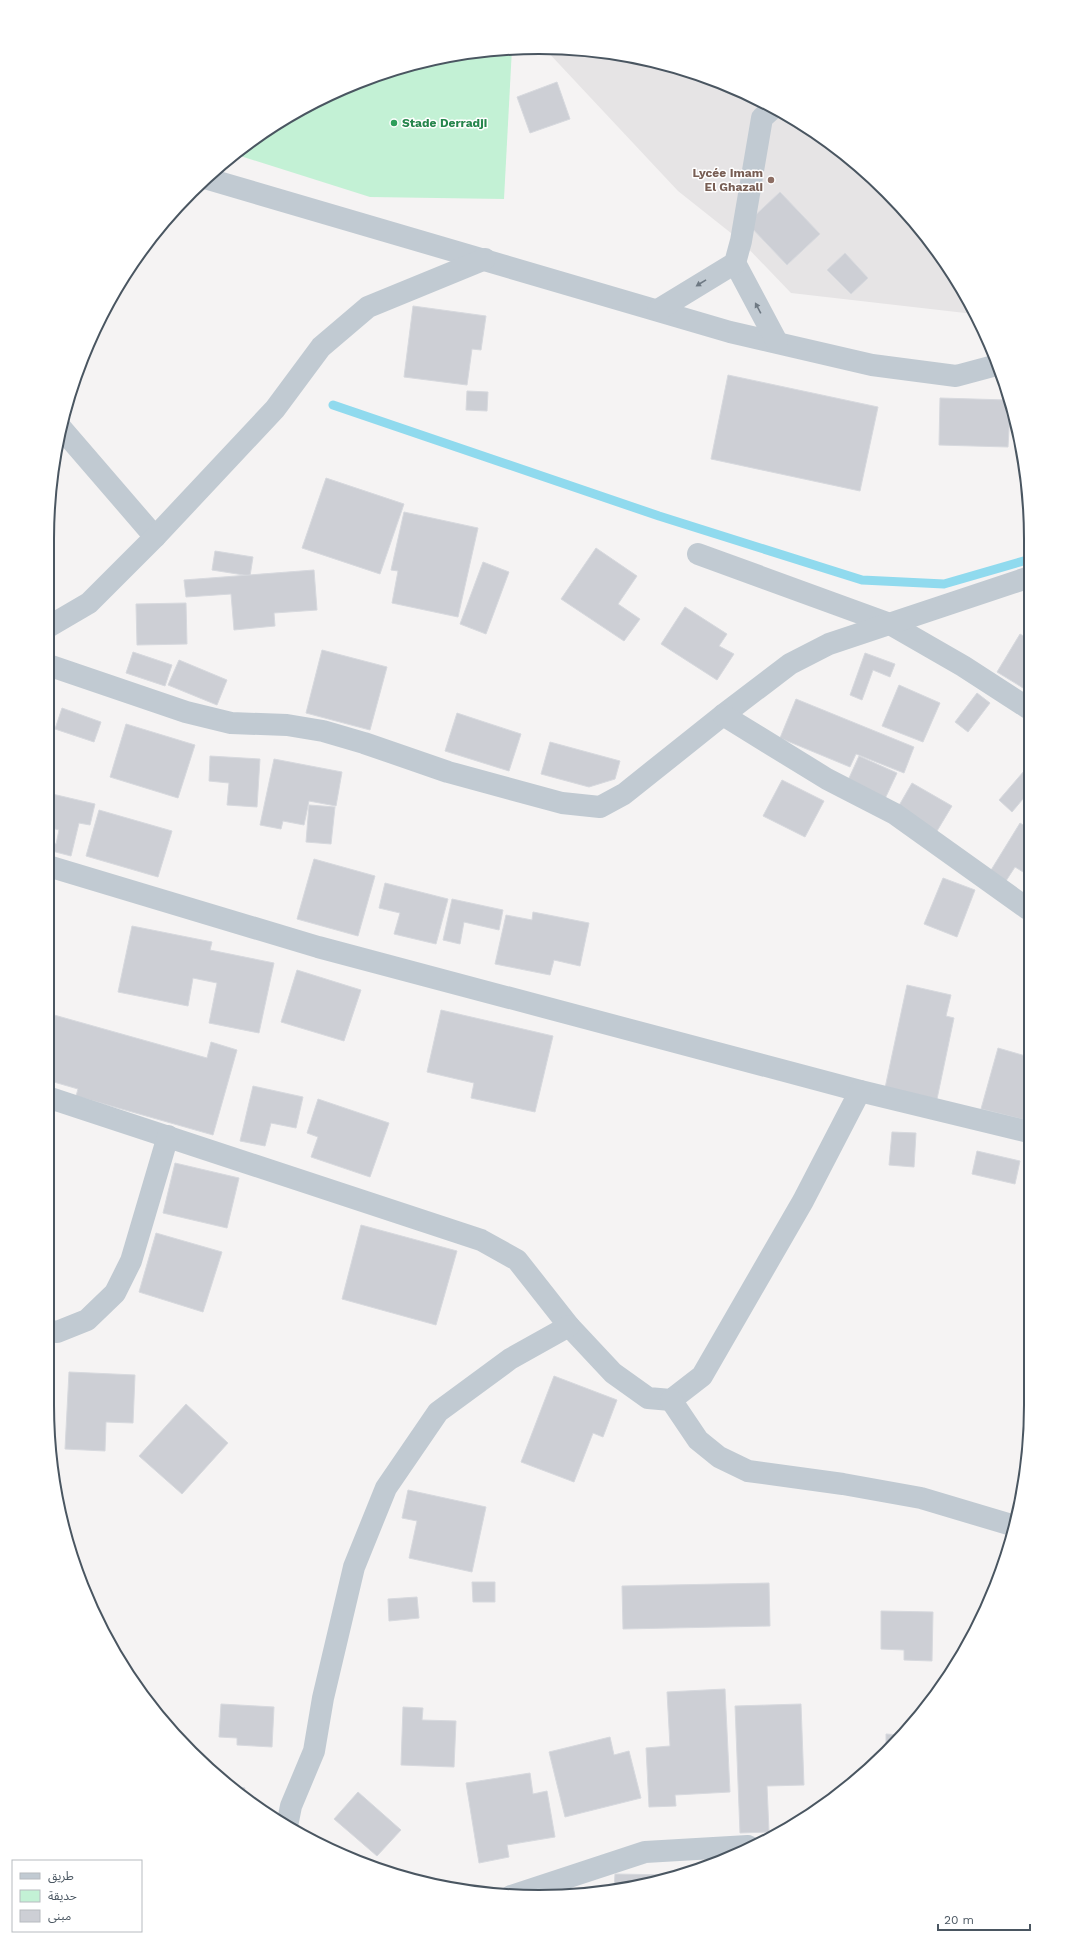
<svg xmlns="http://www.w3.org/2000/svg" width="1078" height="1944" viewBox="0 0 1078 1944" font-family="'Work Sans','Noto Sans Arabic',sans-serif">
<style>
.education{fill:#e6e4e5}
.green{fill:#c3f1d5}
.lines{fill:none;stroke-linecap:round;stroke-linejoin:round}
.stream{stroke:#90daee;stroke-width:9}
.building{fill:#cdcfd5;stroke:#d7d9de}
.minor{stroke:#c1cad2;stroke-width:22}
.oneway{fill:#6e7983}
.leisure-dot{fill:#2e9e5b;stroke:#fff;stroke-width:1.5}
.education-dot{fill:#8d6e63;stroke:#fff;stroke-width:1.5}
.labels{text-anchor:middle;dominant-baseline:central;stroke-width:3;stroke-linejoin:round;paint-order:stroke}
.leisure-label{font-size:12px;font-weight:bold;fill:#27864d;stroke:#fff;text-anchor:start}
.education-label{font-size:12px;font-weight:bold;fill:#785e54;stroke:#fff;text-anchor:end}
.rim{fill:none;stroke:#4a5661;stroke-width:2}
</style>
<rect width="100%" height="100%" fill="#f5f3f3"/>
<polygon class="education" points="545,49 603,51 697,73 785,113 864,169 948,265 974,314 791,293 741,241 678,191"/>
<polygon class="green" points="507,48 512,48 504,199 370,197 234,154 239,149 321,98 411,64"/>
<g class="lines">
<polyline class="stream" points="333,405 659,516 862,580 944,584 1027,560"/>
</g>
<g class="building">
<polygon points="557,82 570,119 530,133 517,97"/>
<polygon points="780,192 820,234 787,265 747,223"/>
<polygon points="845,253 868,278 851,294 827,270"/>
<polygon points="413,306 486,316 481,350 472,349 467,385 404,377"/>
<polygon points="728,375 878,407 860,491 711,459"/>
<polygon points="467,391 488,392 487,411 466,410"/>
<polygon points="940,398 1007,400 1010,411 1008,447 939,445"/>
<polygon points="326,478 404,504 380,574 302,548"/>
<polygon points="404,512 478,528 458,617 392,603 398,571 391,570"/>
<polygon points="596,548 637,576 618,604 640,619 624,641 561,599"/>
<polygon points="215,551 253,557 250,576 212,570"/>
<polygon points="483,562 509,572 486,634 460,624"/>
<polygon points="314,570 317,610 274,613 275,626 234,630 231,594 186,597 184,580"/>
<polygon points="186,603 187,644 137,645 136,604"/>
<polygon points="685,607 727,634 719,646 734,654 717,680 661,644"/>
<polygon points="1020,634 1027,638 1028,691 997,672"/>
<polygon points="322,650 387,667 370,730 306,713"/>
<polygon points="133,652 172,665 165,686 126,673"/>
<polygon points="865,653 895,664 890,677 873,670 862,700 850,695"/>
<polygon points="179,660 227,680 217,705 168,685"/>
<polygon points="899,685 940,703 923,742 882,726"/>
<polygon points="977,693 990,703 968,732 955,722"/>
<polygon points="796,699 914,747 904,773 856,754 850,767 780,738"/>
<polygon points="62,708 101,722 94,742 55,729"/>
<polygon points="457,713 521,734 509,771 445,751"/>
<polygon points="126,724 195,745 178,798 110,777"/>
<polygon points="550,742 620,761 615,779 589,787 541,774"/>
<polygon points="210,756 260,759 257,807 227,805 229,783 209,781"/>
<polygon points="859,756 897,773 883,803 845,787"/>
<polygon points="274,759 342,772 336,806 309,801 304,825 283,821 281,829 260,825"/>
<polygon points="1024,771 1028,774 1028,793 1012,812 999,800"/>
<polygon points="782,780 824,801 805,837 763,816"/>
<polygon points="912,783 952,806 937,831 897,809"/>
<polygon points="48,793 95,804 90,825 79,823 71,856 48,850 48,842 56,844 59,830 48,827"/>
<polygon points="309,805 335,807 331,844 306,842"/>
<polygon points="99,810 172,831 158,877 86,856"/>
<polygon points="1020,823 1028,828 1028,875 1015,867 1004,884 988,875"/>
<polygon points="314,859 375,876 358,936 297,919"/>
<polygon points="943,878 975,890 957,937 924,924"/>
<polygon points="385,883 448,899 436,944 394,934 400,913 379,908"/>
<polygon points="452,899 503,910 499,930 464,922 460,944 443,940"/>
<polygon points="533,912 589,923 580,966 554,960 550,975 495,964 506,915 532,920"/>
<polygon points="132,926 212,942 210,950 274,963 259,1033 209,1023 217,983 193,978 188,1006 118,992"/>
<polygon points="297,970 361,990 344,1041 281,1022"/>
<polygon points="907,985 951,995 946,1016 954,1018 937,1099 885,1088"/>
<polygon points="441,1010 553,1036 535,1112 471,1098 474,1083 427,1072"/>
<polygon points="47,1013 207,1058 211,1042 237,1050 213,1135 76,1096 78,1089 47,1080"/>
<polygon points="998,1048 1029,1057 1029,1121 981,1109"/>
<polygon points="253,1086 303,1097 296,1128 271,1123 265,1146 240,1141"/>
<polygon points="318,1099 389,1123 370,1177 311,1157 318,1137 307,1133"/>
<polygon points="892,1132 916,1133 914,1167 889,1165"/>
<polygon points="977,1151 1020,1161 1015,1184 972,1174"/>
<polygon points="175,1163 239,1178 227,1228 163,1213"/>
<polygon points="361,1225 457,1251 436,1325 342,1299"/>
<polygon points="156,1233 222,1252 203,1312 139,1292"/>
<polygon points="69,1372 135,1375 133,1423 106,1422 105,1451 65,1449"/>
<polygon points="554,1376 617,1400 603,1437 593,1433 574,1482 521,1462"/>
<polygon points="186,1404 228,1443 182,1494 139,1456"/>
<polygon points="408,1490 486,1507 472,1572 409,1558 417,1521 402,1518"/>
<polygon points="472,1582 495,1582 495,1602 473,1602"/>
<polygon points="769,1583 770,1626 623,1629 622,1586"/>
<polygon points="417,1597 419,1618 389,1621 388,1599"/>
<polygon points="881,1611 933,1612 932,1661 904,1660 904,1650 881,1649"/>
<polygon points="725,1689 730,1792 675,1795 676,1806 649,1807 646,1748 670,1746 667,1692"/>
<polygon points="221,1704 274,1707 272,1747 237,1745 237,1738 219,1737"/>
<polygon points="801,1704 804,1785 767,1786 769,1832 740,1833 735,1706"/>
<polygon points="403,1707 423,1708 422,1720 456,1721 454,1767 401,1765"/>
<polygon points="886,1734 901,1735 886,1751"/>
<polygon points="610,1737 614,1755 629,1751 641,1798 565,1817 549,1752"/>
<polygon points="530,1773 533,1794 547,1791 555,1837 507,1845 509,1857 479,1863 466,1783"/>
<polygon points="228,1785 245,1788 243,1797"/>
<polygon points="358,1792 401,1830 377,1856 334,1819"/>
<polygon points="615,1874 670,1875 670,1879 614,1889"/>
</g>
<g class="lines">
<g class="minor">
<polyline points="208,179 730,332 872,365 956,376 997,365"/>
<polyline points="735,263 777,342"/>
<polyline points="658,310 735,263 741,241 762,118 773,108"/>
<polyline points="61,428 155,537"/>
<polyline points="698,554 890,624 963,666 1028,708"/>
<polyline points="48,627 89,603 155,537 275,409 321,347 368,307 485,259"/>
<polyline points="48,665 186,712 231,723 287,725 323,731 364,743 448,772 562,803 600,807 624,794 723,715 790,664 829,644 1027,578"/>
<polyline points="723,715 827,779 895,814 1028,909"/>
<polyline points="48,866 318,947 860,1091 1029,1132"/>
<polyline points="47,1097 481,1240 517,1260 569,1326 613,1373 648,1398 671,1400 702,1376 803,1201 860,1091"/>
<polyline points="47,1330 57,1332 87,1320 115,1293 131,1261 168,1136"/>
<polyline points="671,1400 698,1440 719,1457 748,1471 843,1484 921,1498 1015,1526"/>
<polyline points="287,1826 291,1806 314,1751 323,1698 354,1567 386,1488 438,1412 510,1359 569,1326"/>
<polyline points="511,1896 645,1852 748,1846 750,1847"/>
</g>
</g>
<defs><path id="oneway-solid" d="M-6-.8H1V-3.2L6.5 0L1 3.2V.8H-6Z"/></defs>
<g class="oneway">
<use href="#oneway-solid" transform="translate(701 283) rotate(148)"/>
<use href="#oneway-solid" transform="translate(758 308) rotate(-118)"/>
</g>
<circle class="leisure-dot" cx="394" cy="123" r="4"/>
<circle class="education-dot" cx="771" cy="180" r="4"/>
<g class="labels">
<g class="leisure-label">
<text x="402" y="123">Stade Derradji</text>
</g>
<g class="education-label">
<text x="763" y="173">Lycée Imam<tspan x="763" dy="14">El Ghazali</tspan></text>
</g>
</g>
<path d="M0 0H1078V1944H0ZM539 54H539A485 485 0 0 1 1024 539V1405A485 485 0 0 1 539 1890H539A485 485 0 0 1 54 1405V539A485 485 0 0 1 539 54Z" fill="#fff" fill-rule="evenodd"/>
<path class="rim" d="M539 54H539A485 485 0 0 1 1024 539V1405A485 485 0 0 1 539 1890H539A485 485 0 0 1 54 1405V539A485 485 0 0 1 539 54Z"/>
<rect x="12" y="1860" width="130" height="72" fill="#ffffff" stroke="#b7bbc0"/>
<rect x="20" y="1873" width="20" height="6" fill="#c1cad2" stroke="#b7bbc0"/>
<text x="48" y="1880" font-size="12" fill="#4a5661">طريق</text>
<rect x="20" y="1890" width="20" height="12" fill="#c3f1d5" stroke="#b7bbc0"/>
<text x="48" y="1900" font-size="12" fill="#4a5661">حديقة</text>
<rect x="20" y="1910" width="20" height="12" fill="#cdcfd5" stroke="#b7bbc0"/>
<text x="48" y="1920" font-size="12" fill="#4a5661">مبنى</text>
<path d="M938 1924v6h92v-6" fill="none" stroke="#4a5661" stroke-width="2"/>
<text x="944" y="1924" font-size="12" fill="#4a5661" stroke="#ffffff" stroke-width="3" paint-order="stroke">20 m</text>
</svg>
